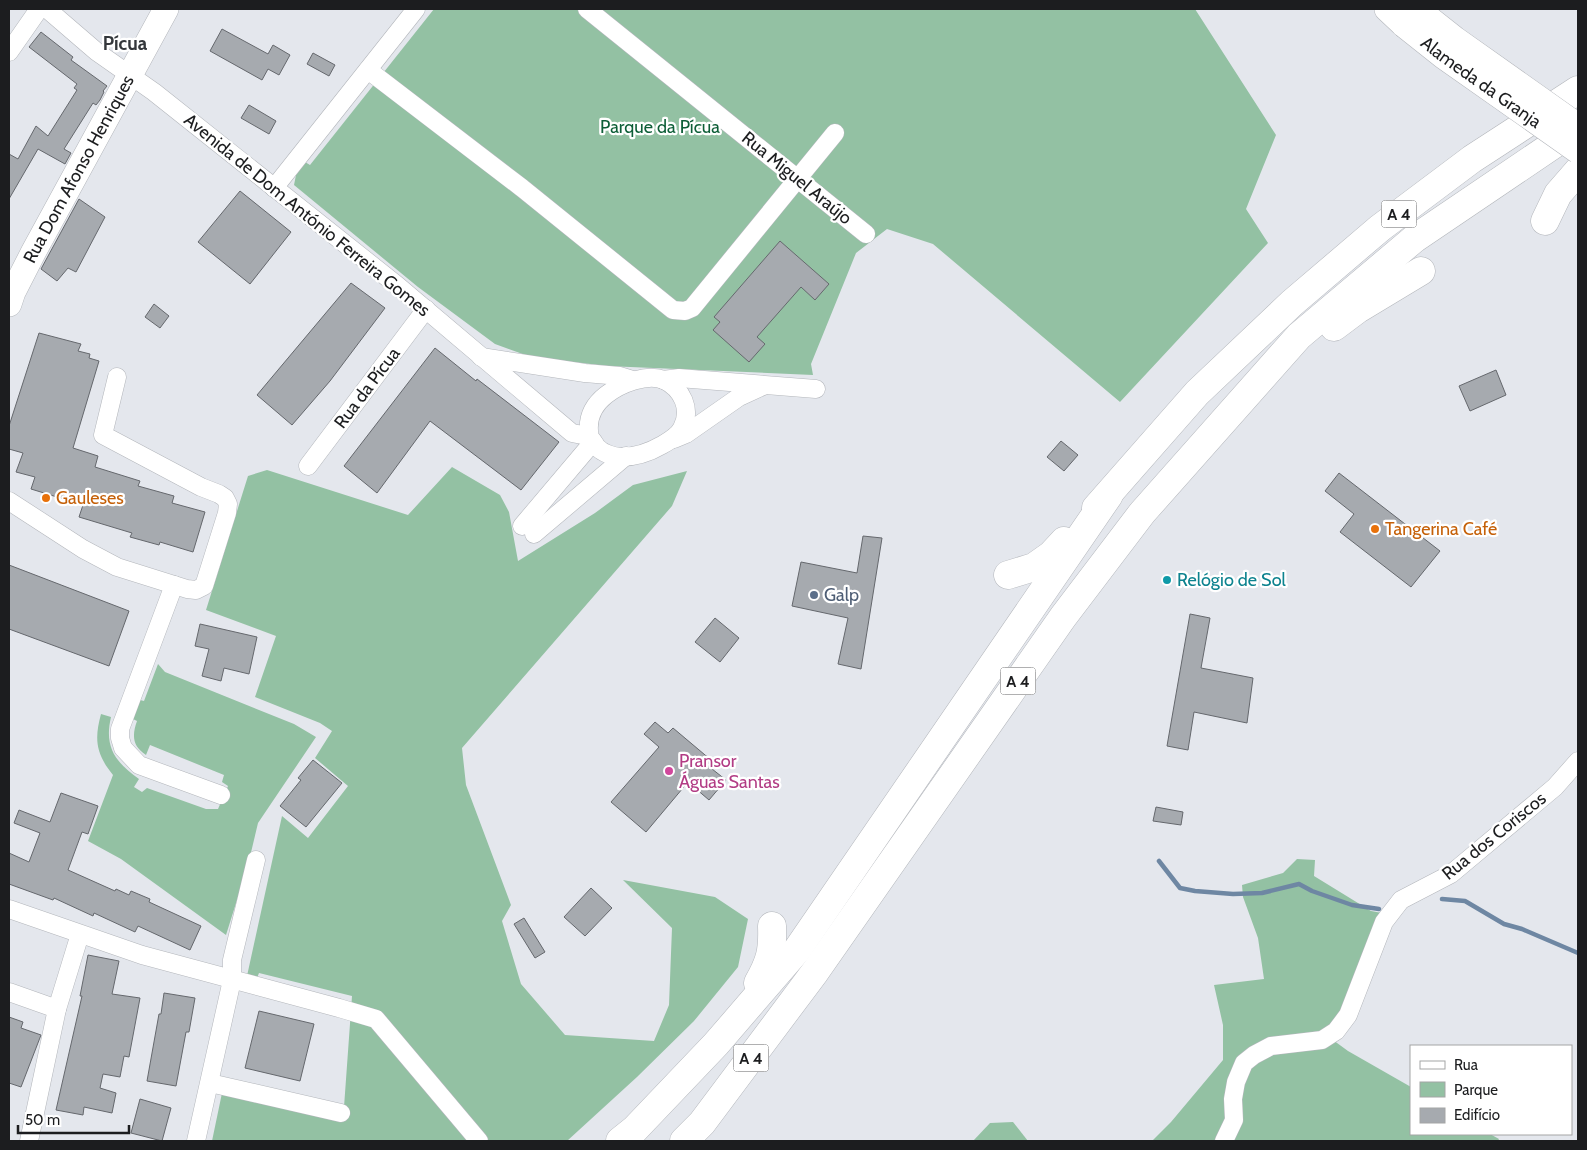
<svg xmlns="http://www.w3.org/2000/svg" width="1587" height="1150" viewBox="0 0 1587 1150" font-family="Cabin,sans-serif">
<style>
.green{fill:#93c1a3}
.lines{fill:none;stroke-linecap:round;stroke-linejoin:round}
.stream{stroke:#6e87a3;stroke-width:4.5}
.building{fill:#a6aaaf;stroke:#65686d}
.street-casing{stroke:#b3b6bb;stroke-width:19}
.secondary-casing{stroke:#b3b6bb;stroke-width:26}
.highway-casing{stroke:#b3b6bb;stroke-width:29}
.street{stroke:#fff;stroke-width:18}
.secondary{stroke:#fff;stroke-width:25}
.highway{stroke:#fff;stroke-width:28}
.secondary-bridge-casing{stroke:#b3b6bb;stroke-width:26;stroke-linecap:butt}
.secondary-bridge{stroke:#fff;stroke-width:25}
.food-dot{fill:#e8710a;stroke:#fff;stroke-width:2}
.culture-dot{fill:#0f9aa8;stroke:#fff;stroke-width:2}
.service-dot{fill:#5c6f8a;stroke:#fff;stroke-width:2}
.hotel-dot{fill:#d1479c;stroke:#fff;stroke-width:2}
.labels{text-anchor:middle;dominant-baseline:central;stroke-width:4.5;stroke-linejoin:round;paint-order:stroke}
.shield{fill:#fff;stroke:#606162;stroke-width:1}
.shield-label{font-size:16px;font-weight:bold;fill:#1c1d1f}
.street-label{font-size:18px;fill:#1c1d1f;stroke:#fff}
.park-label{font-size:18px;fill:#0d5e37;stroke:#fff}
.food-label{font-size:18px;fill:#c56008;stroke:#fff;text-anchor:start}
.culture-label{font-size:18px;fill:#0d838f;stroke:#fff;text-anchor:start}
.service-label{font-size:18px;fill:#4e5e75;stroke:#fff;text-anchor:start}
.hotel-label{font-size:18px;fill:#b23c85;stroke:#fff;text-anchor:start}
.neighbourhood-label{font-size:19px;font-weight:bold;fill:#34373b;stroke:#fff}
</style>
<rect width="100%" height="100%" fill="#e4e7ed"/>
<g class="green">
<polygon points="434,9 1195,9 1276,135 1246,209 1268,243 1120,402 933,244 887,229 856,253 811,364 813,375 607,366 531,357 495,344 418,287 294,185 296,175 305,162 310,165"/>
<polygon points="452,467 500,495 509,512 518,561 595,513 633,485 687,471 672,506 462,748 466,785 511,905 502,921 521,984 565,1035 654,1041 669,1005 672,928 623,880 715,897 748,919 738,967 694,1021 637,1077 567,1141 212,1141 222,1093 343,1121 352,996 259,973 257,978 247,976 282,816 308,838 348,786 315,758 332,731 320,723 255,697 276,636 206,610 248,476 267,470 408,515"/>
<path d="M158 664 165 672 294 724 316 737 258 823 248 865 226 935 121 859 88 841 113 775C96 754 94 740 101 714L111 717C104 747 115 762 139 779L134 787 142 792 147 788 206 809H218L228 786 222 782 224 775 150 745 146 755C132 746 132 735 137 721L133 719 140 700 144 701Z"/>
<polygon points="1297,859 1315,860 1314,876 1371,911 1382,913 1340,1017 1322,1032 1348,1051 1411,1087 1411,1134 1490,1134 1499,1139 1498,1141 1152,1141 1171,1122 1223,1060 1223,1025 1214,985 1264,979 1258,938 1243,897 1242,885 1283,873"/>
<polygon points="1013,1122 1028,1141 973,1141 990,1123"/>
</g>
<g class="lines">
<g class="stream">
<polyline points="1159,861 1180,888 1195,891 1233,894 1262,893 1299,884 1312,891 1352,905 1379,909"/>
<polyline points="1442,899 1465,901 1504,924 1522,929 1578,953"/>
</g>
</g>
<g class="building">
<polygon points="222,29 268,54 273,45 290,55 279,75 268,69 262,80 210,51"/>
<polygon points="41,32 73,57 71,60 107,86 103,91 104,92 100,100 96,105 93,103 64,149 71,153 65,164 38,149 9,199 9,154 18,159 36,126 48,136 77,90 74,88 77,84 29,47"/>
<polygon points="313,53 335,65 329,76 307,64"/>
<polygon points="249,105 276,121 269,134 241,118"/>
<polygon points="240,191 291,232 250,284 198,242"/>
<polygon points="79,199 105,217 76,272 68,268 57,281 41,269"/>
<polygon points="780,241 829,284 815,300 801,287 757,337 765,344 749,362 713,330 720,322 714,317"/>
<polygon points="351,283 385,308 330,381 292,425 257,395"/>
<polygon points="154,304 169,316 160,328 145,317"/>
<polygon points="39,333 81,344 78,351 90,354 89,358 99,361 73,448 98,456 95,467 140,481 138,486 174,496 172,503 205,512 193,552 160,542 159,545 130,537 132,533 79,517 83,505 31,489 35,477 16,472 23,453 9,449 9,426"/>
<polygon points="435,348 476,381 477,379 559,442 521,490 430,421 377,493 344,466"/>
<polygon points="1496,370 1506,395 1470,411 1459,386"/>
<polygon points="1061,441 1078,455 1064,471 1047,457"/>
<polygon points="1339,473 1440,551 1411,587 1340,532 1354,514 1325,491"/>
<polygon points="863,536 882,538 861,669 838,664 848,618 792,606 801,562 857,573"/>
<polygon points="9,565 129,611 109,666 9,629"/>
<polygon points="1190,614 1210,618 1201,668 1253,678 1247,723 1194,712 1188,750 1167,746"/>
<polygon points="715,618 739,638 720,662 695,642"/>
<polygon points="200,624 257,637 249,674 224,668 221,681 202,676 209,649 195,646"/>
<polygon points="655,722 668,733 673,728 711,760 707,765 726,780 709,800 688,782 646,832 611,802 659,747 644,734"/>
<polygon points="313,760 342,783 306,827 280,806 301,780 298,778"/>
<polygon points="61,793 98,806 88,834 82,832 68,870 115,891 116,889 129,895 131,891 150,899 149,902 201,926 190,950 138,926 135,932 94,913 93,916 54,898 53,900 9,884 9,853 29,862 40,833 14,823 19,810 50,822"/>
<polygon points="1156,807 1183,812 1181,825 1153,821"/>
<polygon points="591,888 612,908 585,936 564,917"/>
<polygon points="524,918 545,952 535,958 514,924"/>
<polygon points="88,955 119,961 112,994 140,998 129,1057 124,1056 120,1077 103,1074 100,1088 116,1093 112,1113 84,1107 83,1115 56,1110 82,996 80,996"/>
<polygon points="164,993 195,998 189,1032 186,1032 176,1086 147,1081 159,1014 161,1014"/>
<polygon points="259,1011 314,1024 300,1081 245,1068"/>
<polygon points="9,1017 23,1022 21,1028 41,1035 21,1087 9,1083"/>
<polygon points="140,1099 171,1108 162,1141 131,1133"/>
</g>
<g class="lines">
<defs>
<g id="street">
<path d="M47 9 97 52 154 92 398 286 572 433C577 434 586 435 590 438 593 440 595 445 597 447 602 453 614 457 621 457 636 457 650 452 662 445 669 441 678 436 682 428 692 409 682 389 664 380 647 373 620 384 606 395 592 406 586 420 590 438"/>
<polyline points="587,9 866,234"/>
<polyline points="9,52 39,9"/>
<polyline points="368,70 522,188 673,310 685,311 692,308 835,133"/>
<polyline points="274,188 416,9"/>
<polyline points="481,357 585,373 620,376 633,380"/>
<polyline points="663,380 679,378 816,389"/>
<polyline points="674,439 686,434 739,397 763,386"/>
<polyline points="308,466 426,309"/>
<polyline points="9,501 83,549 117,567 187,589 196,590 204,586 227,513 228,504 225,498 219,494 201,487 103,435 117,377"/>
<polyline points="522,526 593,442"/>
<polyline points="534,534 626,456"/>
<polyline points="174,585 120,729 120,738 123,748 139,765 221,795"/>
<polyline points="9,909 142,955 339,1008 376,1019 479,1141"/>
<polyline points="9,992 57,1009"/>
<polyline points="210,1083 341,1113"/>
<polyline points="29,1141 57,1009 80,934"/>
<polyline points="196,1141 232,980 232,960 256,860"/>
<polyline points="1224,1141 1234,1120 1233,1099 1236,1082 1244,1063 1254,1055 1271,1046 1322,1040 1336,1031 1348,1015 1384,922 1401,900 1451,874 1555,787 1578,761"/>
</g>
<g id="secondary">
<polyline points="1387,9 1404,25"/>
<path id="s1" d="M9 304 13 292 34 251 166 9"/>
</g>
<g id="highway">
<polyline points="1545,221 1558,194 1578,171"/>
<polyline points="1334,327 1358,309 1421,271"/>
<polyline points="1096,508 1197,393 1292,303 1380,228 1472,159 1578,90"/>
<polyline points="1008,575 1034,567 1051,555 1064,541"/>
<path d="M758 983C770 962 773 951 772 926"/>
<polyline points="620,1141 635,1129 716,1044 797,950 1109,495"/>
<polyline points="684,1141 702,1123 815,972 1063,617 1142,513 1299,336 1414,239 1578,128"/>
</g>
</defs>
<use href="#street" class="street-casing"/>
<use href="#secondary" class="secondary-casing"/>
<use href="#highway" class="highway-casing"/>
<use href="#street" class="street"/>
<use href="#secondary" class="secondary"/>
<use href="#highway" class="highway"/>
<defs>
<g id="secondary-bridge">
<polyline points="1417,9 1455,39 1578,126"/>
<path id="s2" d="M1404 25 1443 56 1578 151"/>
</g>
</defs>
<use href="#secondary-bridge" class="secondary-bridge-casing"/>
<use href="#secondary-bridge" class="secondary-bridge"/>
</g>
<g class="food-dot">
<circle cx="46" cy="498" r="5"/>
<circle cx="1375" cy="529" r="5"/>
</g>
<circle class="culture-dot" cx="1167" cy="580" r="5"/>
<circle class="service-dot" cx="814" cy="595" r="5"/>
<circle class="hotel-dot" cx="669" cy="771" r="5"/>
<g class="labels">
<g class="shield">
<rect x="1381.5" y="200.5" width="35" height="27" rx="4"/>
<rect x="1000.5" y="667.5" width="35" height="27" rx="4"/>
<rect x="733.5" y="1044.5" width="35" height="27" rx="4"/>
</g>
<g class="shield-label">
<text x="1399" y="214">A 4</text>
<text x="1018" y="681">A 4</text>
<text x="751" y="1058">A 4</text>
</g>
<g class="street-label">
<text stroke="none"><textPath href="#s2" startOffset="96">Alameda da Granja</textPath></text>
<text stroke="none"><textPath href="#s1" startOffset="152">Rua Dom Afonso Henriques</textPath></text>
<text transform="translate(797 178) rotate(39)">Rua Miguel Araújo</text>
<text transform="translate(307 215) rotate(39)">Avenida de Dom António Ferreira Gomes</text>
<text transform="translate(367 388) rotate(-53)">Rua da Pícua</text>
<text transform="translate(1494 836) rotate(-39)">Rua dos Coriscos</text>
</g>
<g class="park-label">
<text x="660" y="127">Parque da Pícua</text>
</g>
<g class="food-label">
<text x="56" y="498">Gauleses</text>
<text x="1385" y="529">Tangerina Café</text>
</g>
<g class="culture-label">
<text x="1177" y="580">Relógio de Sol</text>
</g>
<g class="service-label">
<text x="824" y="595">Galp</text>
</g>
<g class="hotel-label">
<text x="679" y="761">Pransor<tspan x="679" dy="21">Águas Santas</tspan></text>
</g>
<g class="neighbourhood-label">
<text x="125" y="43">Pícua</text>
</g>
</g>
<rect width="1587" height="1150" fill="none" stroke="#1c1d1f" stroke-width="20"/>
<rect x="1410" y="1045" width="162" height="90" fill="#ffffff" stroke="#a4a5a5"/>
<rect x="1420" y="1061" width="25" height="8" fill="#ffffff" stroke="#a4a5a5"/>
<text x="1454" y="1070" font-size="15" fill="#1c1d1f">Rua</text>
<rect x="1420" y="1082" width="25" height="15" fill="#93c1a3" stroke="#a4a5a5"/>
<text x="1454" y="1095" font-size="15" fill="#1c1d1f">Parque</text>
<rect x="1420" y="1108" width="25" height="15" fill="#a6aaaf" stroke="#a4a5a5"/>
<text x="1454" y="1120" font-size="15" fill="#1c1d1f">Edifício</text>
<path d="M18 1125v8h111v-8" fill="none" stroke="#1c1d1f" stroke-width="2.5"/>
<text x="25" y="1125" font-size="15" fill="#1c1d1f" stroke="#ffffff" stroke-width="4" paint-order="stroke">50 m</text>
</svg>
